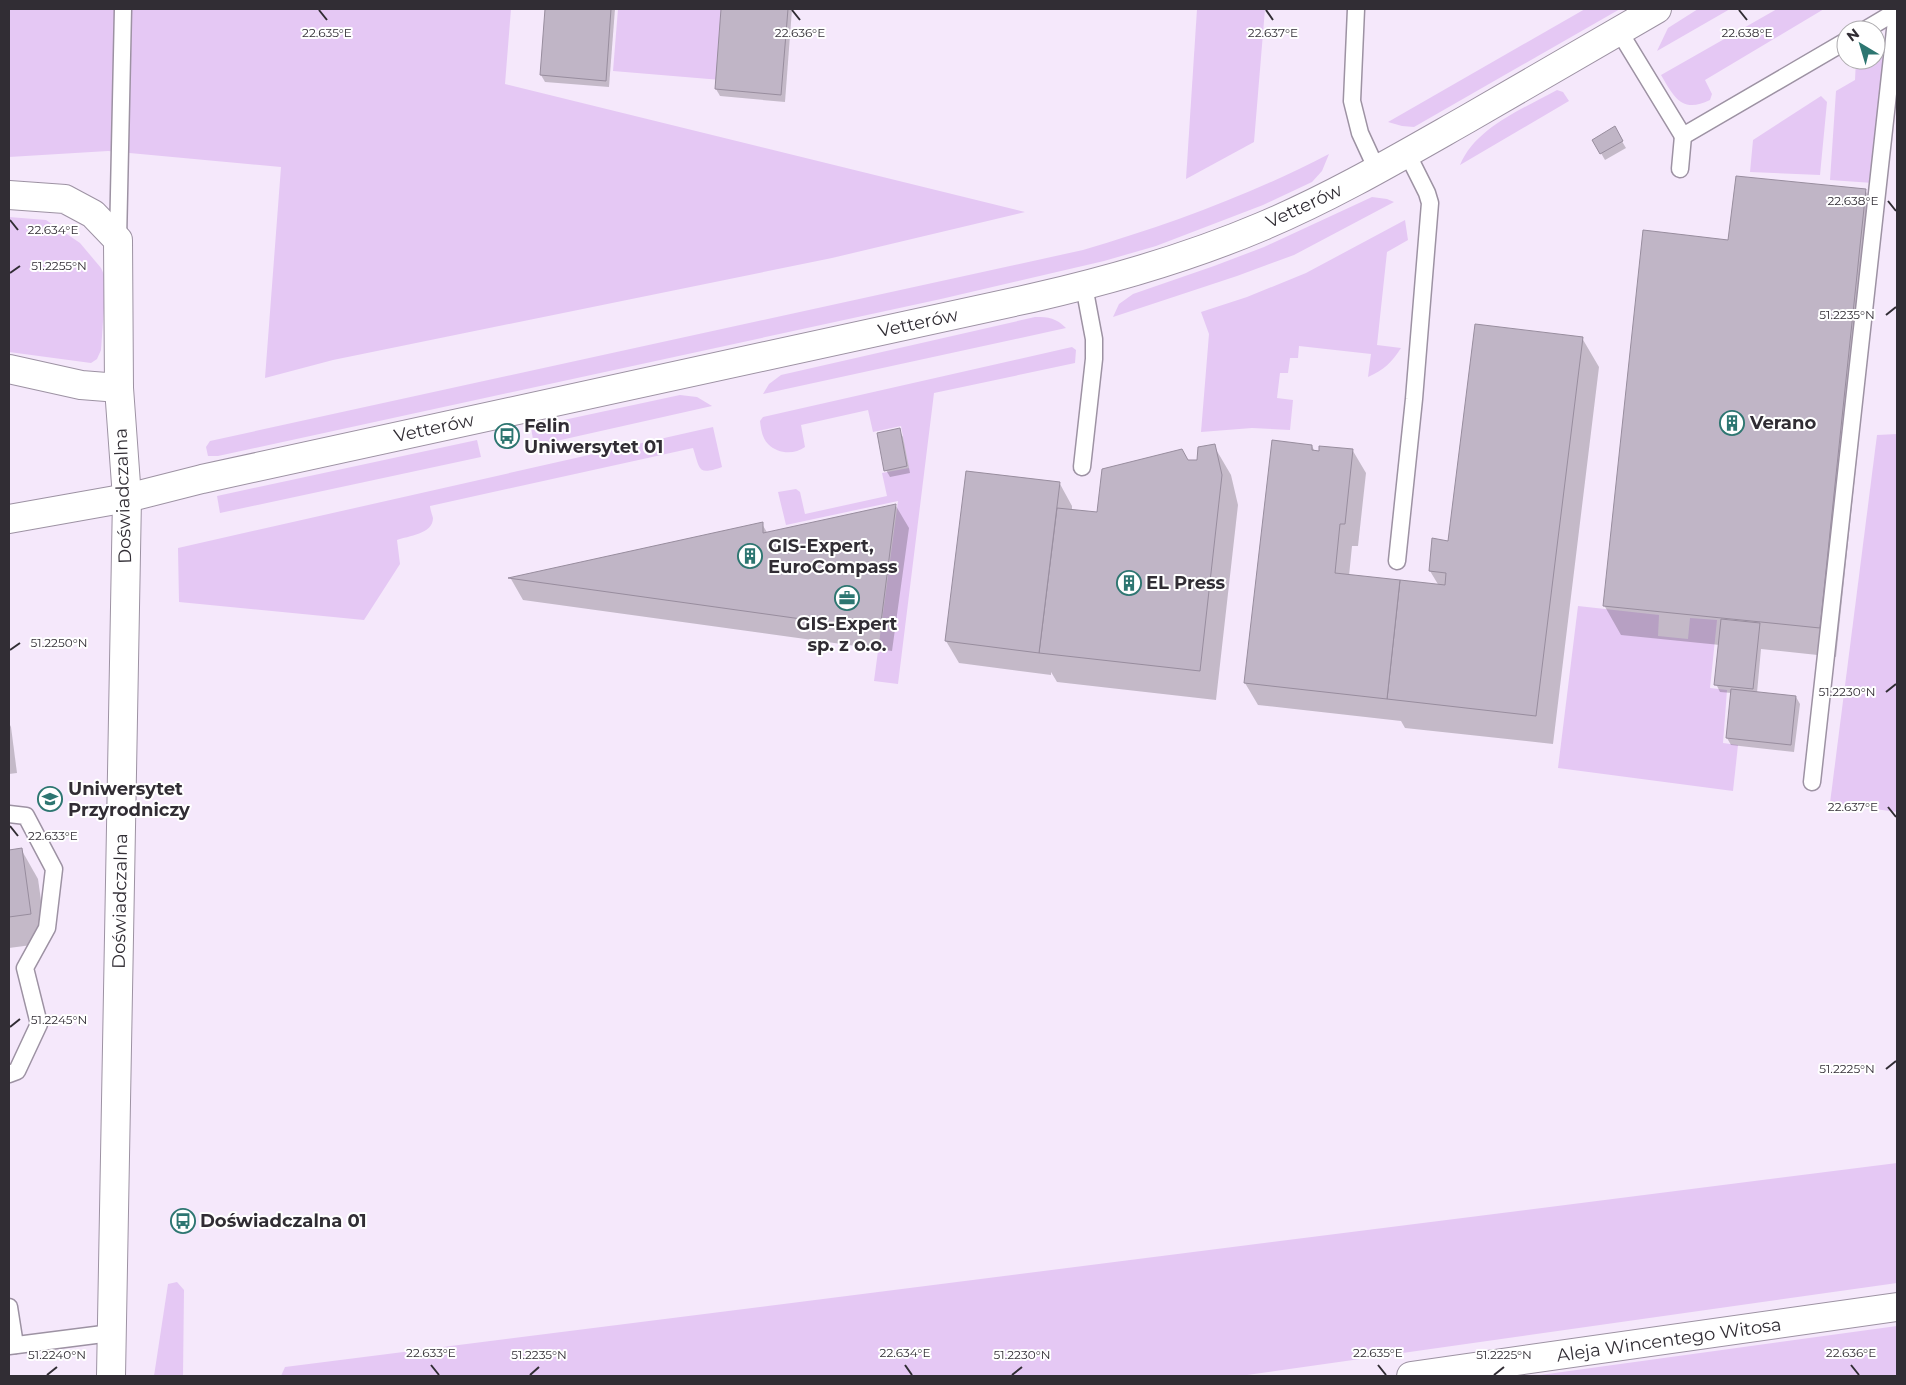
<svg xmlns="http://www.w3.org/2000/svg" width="1906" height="1385" viewBox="0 0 1906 1385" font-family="Montserrat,sans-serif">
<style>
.green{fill:#e5c8f4}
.shadow{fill:#0003}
.building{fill:#c0b5c6;stroke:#988d9e}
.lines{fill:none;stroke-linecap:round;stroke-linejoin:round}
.service-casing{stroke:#9d92a3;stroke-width:19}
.minor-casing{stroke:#9d92a3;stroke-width:30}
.primary-casing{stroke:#9d92a3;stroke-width:30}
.service{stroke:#fff;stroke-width:16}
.minor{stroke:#fff;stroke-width:28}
.primary{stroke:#fff;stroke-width:28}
.ticks{fill:none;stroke:#312d34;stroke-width:2}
.labels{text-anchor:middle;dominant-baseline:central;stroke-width:4;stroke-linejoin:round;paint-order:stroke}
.street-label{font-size:18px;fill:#312d34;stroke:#fff}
.poi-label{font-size:18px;font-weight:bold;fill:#312d34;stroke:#fff;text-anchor:start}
.ticks-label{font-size:12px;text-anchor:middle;fill:#312d34;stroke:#fff;stroke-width:4;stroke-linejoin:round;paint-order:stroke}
</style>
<rect width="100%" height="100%" fill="#f5e8fb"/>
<g class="green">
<polygon points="9,9 511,9 505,84 1025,212 832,258 333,360 265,378 281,167 108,151 9,157"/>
<polygon points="618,9 726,9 721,80 613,71"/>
<polygon points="1197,9 1265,9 1254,142 1186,179"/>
<polygon points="1585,9 1620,9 1414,127 1402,126 1388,122"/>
<polygon points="1698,9 1730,9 1657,51 1668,28"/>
<path d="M1777 9H1824L1705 80 1712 94 1710 100C1682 114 1674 97 1661 75Z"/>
<polygon points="1876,48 1884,57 1873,183 1830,180 1836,91 1855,80 1856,60 1876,60"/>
<path d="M1557 90 1563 92 1569 101 1460 165C1476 127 1523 109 1557 90Z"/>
<polygon points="1821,96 1827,102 1820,175 1750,172 1753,140"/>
<path d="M1329 154 1322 171 1312 182 1263 205 1156 246 1104 261 941 299 218 456H208L206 447 210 441 1083 250C1168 225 1250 195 1329 154Z"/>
<polygon points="1372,197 1387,199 1394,202 1294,255 1237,276 1113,317 1119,304 1133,294 1214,266 1264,247"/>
<polygon points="9,217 46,220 80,243 101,268 106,279 101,350 97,359 91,363 9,352"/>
<path d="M1405 220 1408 240 1387 252 1377 345 1401 348C1392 362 1384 370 1368 377L1371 354 1299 346 1298 358H1290L1288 373H1280L1277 398 1293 400 1290 430 1252 428 1201 432 1209 334 1201 312 1247 297 1306 273Z"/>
<path d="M1035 317C1049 317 1056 318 1066 328L763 394 769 384 781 375Z"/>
<path d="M1072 347 1076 350 1075 363 934 393 898 684 874 681 898 501 786 525 778 492 796 489 800 492 805 514 887 496 882 473 909 468 901 426 873 432 868 410 801 425 805 447C794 455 778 454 768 444 762 438 761 429 760 421L763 417Z"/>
<polygon points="680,395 697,397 712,406 534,446 531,427"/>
<path d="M713 427 722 467C697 476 700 469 693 448L430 506C430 509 432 514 433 518 433 534 408 536 397 540L400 564 364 620 179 602 178 548Z"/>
<polygon points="1897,434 1897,812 1830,803 1877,435"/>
<polygon points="477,440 481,457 220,513 217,496"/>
<polygon points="1578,606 1659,615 1658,636 1688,639 1690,618 1717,620 1710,688 1727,690 1723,743 1738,745 1733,791 1558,768"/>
<polygon points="1897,1163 1897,1283 1240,1376 281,1376 285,1367"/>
<polygon points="177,1282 184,1290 183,1376 154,1376 168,1284"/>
<polygon points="1897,1326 1897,1376 1533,1376"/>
</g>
<g class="shadow">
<polygon points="546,9 615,9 609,87 545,82 541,75"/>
<polygon points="723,9 792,9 785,102 720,96 716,89"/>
<polygon points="1614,128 1626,148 1605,160 1594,141"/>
<polygon points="1865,190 1882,219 1836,657 1761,649 1757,693 1796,697 1800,704 1794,752 1731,745 1727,738 1732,693 1720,692 1716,684 1720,645 1621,635 1604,605 1729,241"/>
<polygon points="1582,338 1599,367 1553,744 1405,728 1401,721 1258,705 1245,683 1312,446 1315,452 1353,451 1366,473 1358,546 1352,546 1349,576 1439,586 1430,571"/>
<polygon points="899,430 903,437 910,473 890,477 886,470"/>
<polygon points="1214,446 1231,475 1238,505 1216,700 1057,682 1051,672 1051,675 959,663 946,641 1060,484 1072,506 1072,511 1098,514 1188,461 1198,461"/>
<polygon points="896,506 909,528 892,651 523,600 511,579 762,524 768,534"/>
<polygon points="9,723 11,727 17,773 9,774"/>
<polygon points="21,849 38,879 47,943 9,948 9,851"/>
</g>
<g class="building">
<polygon points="545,9 611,9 606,81 540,75"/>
<polygon points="721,9 788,9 781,95 715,89"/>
<polygon points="1615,126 1623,141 1600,154 1592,140"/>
<polygon points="1736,176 1866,189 1820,628 1603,606 1643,230 1728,240"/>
<polygon points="1475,324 1583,337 1536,716 1387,699 1400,580 1445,585 1446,573 1429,571 1432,538 1448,541"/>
<polygon points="900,428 907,466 884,471 877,433"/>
<polygon points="1272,440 1312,445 1312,450 1319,451 1319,446 1353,449 1345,524 1340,524 1335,573 1400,580 1387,699 1244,683"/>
<polygon points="1215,444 1222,475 1200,671 1039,653 1057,508 1097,512 1102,469 1182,449 1188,460 1197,460 1198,447"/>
<polygon points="966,471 1060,482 1039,653 945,641"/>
<polygon points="896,504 880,630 508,578 763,522 763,533"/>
<polygon points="1721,619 1760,623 1753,689 1714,685"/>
<polygon points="1731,689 1796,696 1791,745 1726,738"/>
<polygon points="22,848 31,914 9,917 9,850"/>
</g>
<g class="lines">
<defs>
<g id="service">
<polyline points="1356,9 1352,101 1360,133 1377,170"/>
<polyline points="1865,30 1897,11"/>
<polyline points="1619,31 1683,136 1846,41"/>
<polyline points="1680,169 1683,136"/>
<polyline points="118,240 123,9"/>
<polyline points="1082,467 1094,359 1094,339 1084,286"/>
<polyline points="1397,561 1414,399 1430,203 1427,193 1407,153"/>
<polyline points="1812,782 1897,12"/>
<polyline points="9,814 26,816 54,869 47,928 25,968 39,1024 17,1071 9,1074"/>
<polyline points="9,1307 15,1345"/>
<polyline points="9,1346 111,1333"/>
</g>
<g id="minor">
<polyline points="9,195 65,199 93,214 118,240 119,388 127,498 111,1376"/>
<polyline points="9,369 81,385 119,388"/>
<path d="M9 519 127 498 202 479 1032 298C1111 280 1188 258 1263 226 1334 196 1400 157 1467 119 1531 82 1594 45 1657 9"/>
</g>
<polyline id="primary" points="1411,1376 1897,1307"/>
</defs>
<use href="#service" class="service-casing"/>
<use href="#minor" class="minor-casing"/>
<use href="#primary" class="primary-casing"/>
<use href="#service" class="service"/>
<use href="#minor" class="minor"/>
<use href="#primary" class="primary"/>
</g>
<path class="ticks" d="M319 10 327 20M792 10 800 20M1266 10 1273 20M1739 10 1747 20M1888 201 1896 211M10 220 18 230M10 273 20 266M1886 315 1896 307M10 650 20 643M1886 692 1896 684M1888 807 1896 817M10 826 18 836M10 1027 20 1019M1886 1069 1896 1061M431 1365 439 1375M905 1365 912 1375M1378 1365 1386 1375M1851 1365 1859 1375M47 1375 57 1367M530 1375 539 1367M1012 1375 1022 1367M1494 1375 1504 1367"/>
<defs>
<symbol id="building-ring" viewBox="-11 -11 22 22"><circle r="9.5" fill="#fff" stroke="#2d7671" stroke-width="1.5"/><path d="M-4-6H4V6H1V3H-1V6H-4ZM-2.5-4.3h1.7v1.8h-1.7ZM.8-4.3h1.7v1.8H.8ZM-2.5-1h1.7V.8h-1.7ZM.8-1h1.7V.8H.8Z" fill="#2d7671"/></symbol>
<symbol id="bus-ring" viewBox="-11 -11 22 22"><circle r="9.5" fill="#fff" stroke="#2d7671" stroke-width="1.5"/><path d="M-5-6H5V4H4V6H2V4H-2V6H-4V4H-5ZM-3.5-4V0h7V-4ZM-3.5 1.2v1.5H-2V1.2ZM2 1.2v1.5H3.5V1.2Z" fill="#2d7671"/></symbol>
<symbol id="office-ring" viewBox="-11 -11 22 22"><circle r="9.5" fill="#fff" stroke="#2d7671" stroke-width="1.5"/><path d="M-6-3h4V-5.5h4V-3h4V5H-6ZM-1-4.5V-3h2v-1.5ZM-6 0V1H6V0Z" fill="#2d7671"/></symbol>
<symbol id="university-ring" viewBox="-11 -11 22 22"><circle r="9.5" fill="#fff" stroke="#2d7671" stroke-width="1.5"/><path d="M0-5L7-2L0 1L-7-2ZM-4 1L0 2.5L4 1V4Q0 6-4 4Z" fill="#2d7671"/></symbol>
</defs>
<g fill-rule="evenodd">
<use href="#building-ring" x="1718" y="409" width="28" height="28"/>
<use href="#bus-ring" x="493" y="422" width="28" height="28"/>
<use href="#building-ring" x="736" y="542" width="28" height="28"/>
<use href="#building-ring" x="1115" y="569" width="28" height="28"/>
<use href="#office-ring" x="833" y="584" width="28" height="28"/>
<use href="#university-ring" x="36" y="785" width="28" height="28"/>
<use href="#bus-ring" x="169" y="1207" width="28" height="28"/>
</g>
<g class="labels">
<g class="street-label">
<text transform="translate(1304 206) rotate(-25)">Vetterów</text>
<text transform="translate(918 323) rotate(-12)">Vetterów</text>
<text transform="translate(434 428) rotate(-12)">Vetterów</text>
<text transform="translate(123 496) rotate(-92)">Doświadczalna</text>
<text transform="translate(120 901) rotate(-89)">Doświadczalna</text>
<text transform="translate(1669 1340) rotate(-8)">Aleja Wincentego Witosa</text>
</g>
<g class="poi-label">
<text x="1750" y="423">Verano</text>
<text x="524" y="426">Felin<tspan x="524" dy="21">Uniwersytet 01</tspan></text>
<text x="768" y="546">GIS-Expert,<tspan x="768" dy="21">EuroCompass</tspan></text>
<text x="1146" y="583">EL Press</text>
<text x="847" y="624" text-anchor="middle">GIS-Expert<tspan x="847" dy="21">sp. z o.o.</tspan></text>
<text x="68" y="789">Uniwersytet<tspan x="68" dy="21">Przyrodniczy</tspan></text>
<text x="200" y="1221">Doświadczalna 01</text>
</g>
</g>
<g class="ticks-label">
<text x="327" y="37">22.635°E</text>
<text x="800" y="37">22.636°E</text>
<text x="1273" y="37">22.637°E</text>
<text x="1747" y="37">22.638°E</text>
<text x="1853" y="205">22.638°E</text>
<text x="53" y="234">22.634°E</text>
<text x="59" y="270">51.2255°N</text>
<text x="1847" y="319">51.2235°N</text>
<text x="59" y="647">51.2250°N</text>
<text x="1847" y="696">51.2230°N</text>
<text x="1853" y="811">22.637°E</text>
<text x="53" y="840">22.633°E</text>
<text x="59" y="1024">51.2245°N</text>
<text x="1847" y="1073">51.2225°N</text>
<text x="431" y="1357">22.633°E</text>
<text x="905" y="1357">22.634°E</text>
<text x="1378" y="1357">22.635°E</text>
<text x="1851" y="1357">22.636°E</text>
<text x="57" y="1359">51.2240°N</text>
<text x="539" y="1359">51.2235°N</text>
<text x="1022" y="1359">51.2230°N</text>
<text x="1504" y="1359">51.2225°N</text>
</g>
<rect width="1906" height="1385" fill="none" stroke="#312d34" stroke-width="20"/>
<g transform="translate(1861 45) rotate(322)"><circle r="24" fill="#ffffff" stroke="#adabae"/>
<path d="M0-4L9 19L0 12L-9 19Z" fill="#2d7671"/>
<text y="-8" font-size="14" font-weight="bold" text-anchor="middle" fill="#312d34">N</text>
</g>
</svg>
